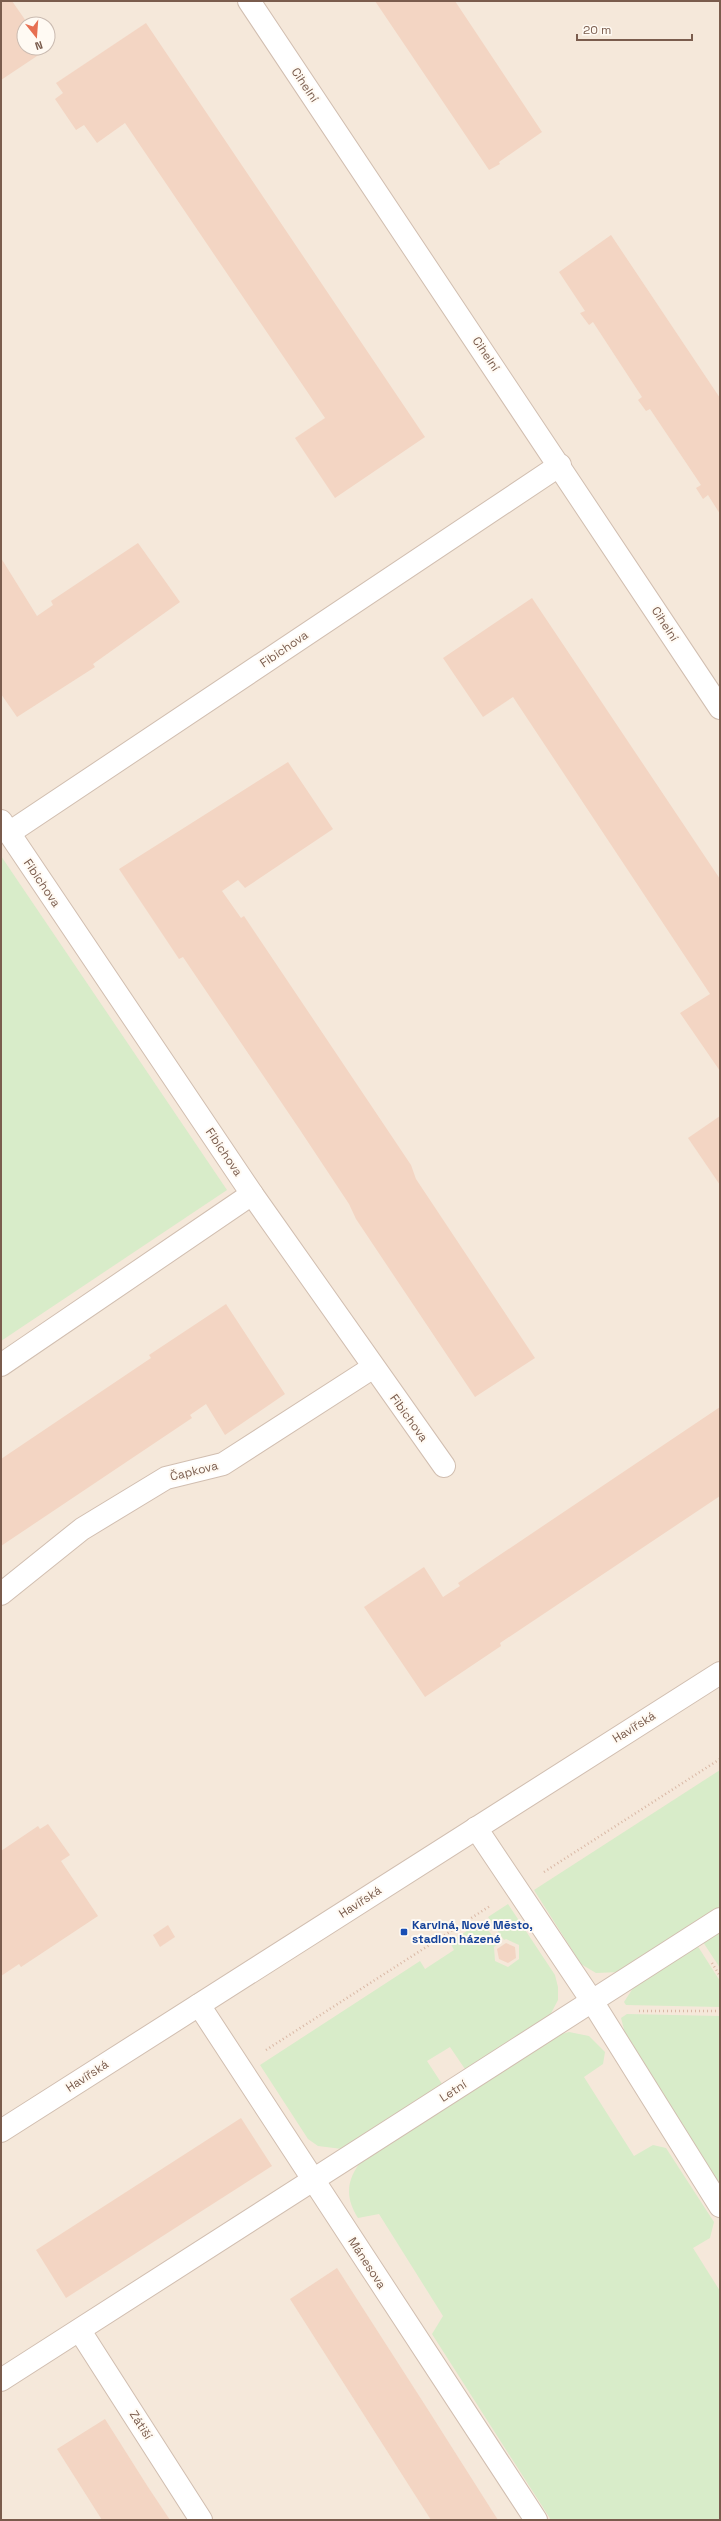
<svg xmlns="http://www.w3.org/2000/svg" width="721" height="2521" viewBox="0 0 721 2521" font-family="'Space Grotesk',sans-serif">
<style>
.residential{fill:#f5e8da;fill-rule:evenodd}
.green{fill:#d8ecc9}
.building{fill:#f3d5c3}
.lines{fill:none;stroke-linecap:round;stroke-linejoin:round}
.minor-casing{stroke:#d1beb0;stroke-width:24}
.path{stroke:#d9b8a5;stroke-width:2.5;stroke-dasharray:1 3;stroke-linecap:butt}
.minor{stroke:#fff;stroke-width:22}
.transit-dot{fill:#1a4fb4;stroke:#fffaf3;stroke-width:1.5}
.labels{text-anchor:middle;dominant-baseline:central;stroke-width:4;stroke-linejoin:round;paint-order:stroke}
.street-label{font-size:12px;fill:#7a5c4d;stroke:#fffaf3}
.transit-label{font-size:12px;font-weight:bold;fill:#164399;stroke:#fffaf3;text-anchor:start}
</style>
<rect width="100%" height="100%" fill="#fdf6ec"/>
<path class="residential" d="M1 1H720V2520H1ZM24 24H48V48H24Z"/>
<g class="green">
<polygon points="1,856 227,1190 1,1341"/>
<polygon points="720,1770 720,1907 620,1972 596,1973 581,1964 534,1890"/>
<polygon points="508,1904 555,1975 558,1987 558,2000 547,2021 467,2072 450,2047 427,2061 444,2087 342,2149 318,2146 308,2139 260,2065 420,1961 425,1969 454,1950 450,1942 482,1921 498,1944 494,1947 495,1961 508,1967 519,1959 519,1945 506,1939 504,1940 488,1917"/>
<polygon points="720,1931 720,1968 703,1942"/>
<polygon points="697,1945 720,1981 720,2007 626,2005 624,2002 635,1985"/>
<polygon points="627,2014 720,2016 720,2185 626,2037 621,2018"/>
<path d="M569 2032 589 2036 605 2052 603 2064 584 2077 634 2156 653 2145 666 2148 714 2222 710 2238 693 2248 720 2291V2520H551L432 2334 443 2316 379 2214 358 2218C344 2196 347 2178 363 2159L558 2035Z"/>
</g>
<g class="building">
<polygon points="1,1 12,1 28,24 24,24 24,48 44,48 46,50 1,80"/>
<polygon points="375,1 455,1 542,132 499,162 500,164 489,170"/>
<polygon points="146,23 425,437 335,498 295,438 325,418 125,123 97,143 84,125 76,130 55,99 63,93 56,83"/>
<polygon points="611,235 720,398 720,514 708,495 703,499 696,488 701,485 650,409 646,411 638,400 642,397 593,322 589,325 580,313 585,311 559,272"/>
<polygon points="138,543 180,602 93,664 95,667 17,717 1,694 1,558 37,616 53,605 51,601"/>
<polygon points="532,598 720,879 720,1071 680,1013 710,994 513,697 483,717 443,658"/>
<polygon points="288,762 333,829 245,888 238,880 222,891 241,918 244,916 411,1165 416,1179 535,1358 475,1397 356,1219 349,1204 300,1130 183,957 179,959 119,869"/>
<polygon points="720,1116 720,1185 688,1138"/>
<polygon points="226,1304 285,1394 225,1435 206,1404 190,1415 192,1418 1,1546 1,1459 151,1358 149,1355"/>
<polygon points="720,1407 720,1496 500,1643 501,1646 425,1697 364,1607 424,1567 443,1597 460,1586 458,1583"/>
<polygon points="48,1824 70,1855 61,1861 98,1916 21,1967 19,1964 1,1976 1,1851 38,1826 40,1829"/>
<polygon points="168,1925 175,1937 160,1947 153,1935"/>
<polygon points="506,1943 515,1947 516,1958 508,1963 499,1959 497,1949"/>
<polygon points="241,2118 272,2166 66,2298 36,2250"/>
<polygon points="337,2268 425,2405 498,2520 431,2520 290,2299"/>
<polygon points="105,2419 148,2487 170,2520 102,2520 57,2449"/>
</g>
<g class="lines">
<defs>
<g id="minor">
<polyline points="249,1 720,708"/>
<polyline points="1,821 252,1194 444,1466"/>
<polyline points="9,833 560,465"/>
<polyline points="1,1365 252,1194"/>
<polyline points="1,1594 82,1529 166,1478 223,1464 372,1368"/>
<polyline points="476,1828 592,2001 720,2206"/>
<polyline points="199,2005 536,2520"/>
<polyline points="1,2131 720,1673"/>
<polyline points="80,2331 201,2520"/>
<polyline points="1,2380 720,1919"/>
</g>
</defs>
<use href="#minor" class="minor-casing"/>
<g class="path">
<polyline points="544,1872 720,1759"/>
<polyline points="712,1963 720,1976"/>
<polyline points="639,2011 720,2011"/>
<polyline points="266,2050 490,1906"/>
</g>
<use href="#minor" class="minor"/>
</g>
<rect class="transit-dot" x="400" y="1928" width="8" height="8" rx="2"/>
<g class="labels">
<g class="street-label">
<text transform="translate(305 85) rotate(56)">Cihelní</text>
<text transform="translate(486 354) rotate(56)">Cihelní</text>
<text transform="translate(665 624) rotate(57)">Cihelní</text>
<text transform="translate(284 649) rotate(-34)">Fibichova</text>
<text transform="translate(42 883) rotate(56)">Fibichova</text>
<text transform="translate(224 1152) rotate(56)">Fibichova</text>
<text transform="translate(409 1418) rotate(54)">Fibichova</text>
<text transform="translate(194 1471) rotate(-14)">Čapkova</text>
<text transform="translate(634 1727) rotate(-32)">Havířská</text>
<text transform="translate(360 1902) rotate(-33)">Havířská</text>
<text transform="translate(87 2076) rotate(-33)">Havířská</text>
<text transform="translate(453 2091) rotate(-33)">Letní</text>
<text transform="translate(367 2263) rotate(57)">Mánesova</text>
<text transform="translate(141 2425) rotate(57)">Zátiší</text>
</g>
<g class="transit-label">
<text x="412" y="1925">Karviná, Nové Město,<tspan x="412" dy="14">stadion házené</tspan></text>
</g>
</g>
<rect width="721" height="2521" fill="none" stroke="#7a5c4d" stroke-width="4"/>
<g transform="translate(36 36) rotate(163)"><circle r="19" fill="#fffaf3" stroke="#cabbb1"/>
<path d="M0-3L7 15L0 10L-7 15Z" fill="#e76f51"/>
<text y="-6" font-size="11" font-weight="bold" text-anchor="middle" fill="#7a5c4d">N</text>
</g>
<path d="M577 34v6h115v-6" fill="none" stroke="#7a5c4d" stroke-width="2"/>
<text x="583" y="34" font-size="12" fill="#7a5c4d" stroke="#fffaf3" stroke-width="3" paint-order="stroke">20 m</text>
</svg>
